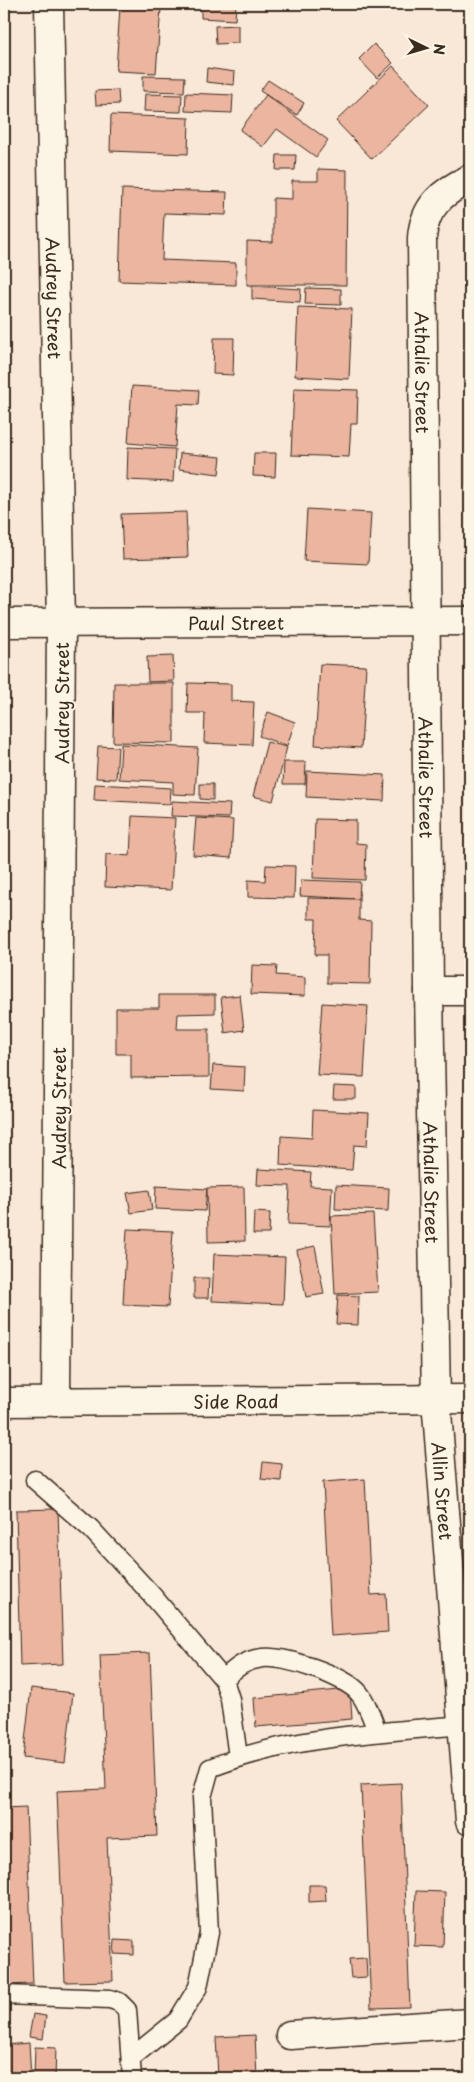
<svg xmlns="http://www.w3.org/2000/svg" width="474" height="2082" viewBox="0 0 474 2082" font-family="'Playpen Sans',sans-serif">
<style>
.building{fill:#ebb5a0;stroke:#3b2a1e}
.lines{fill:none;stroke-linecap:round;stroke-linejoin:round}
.lane-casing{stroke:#3b2a1e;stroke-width:21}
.street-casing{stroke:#3b2a1e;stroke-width:31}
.secondary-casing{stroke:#3b2a1e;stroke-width:31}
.lane{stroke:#fcf5e5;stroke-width:18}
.street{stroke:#fcf5e5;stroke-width:28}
.secondary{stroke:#fcf5e5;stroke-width:28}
.labels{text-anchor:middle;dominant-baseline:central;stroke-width:4;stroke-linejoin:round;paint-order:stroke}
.street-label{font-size:18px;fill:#3b2a1e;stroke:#fcf5e5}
</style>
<rect width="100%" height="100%" fill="#f9e8d7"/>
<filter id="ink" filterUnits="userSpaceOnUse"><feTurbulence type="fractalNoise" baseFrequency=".02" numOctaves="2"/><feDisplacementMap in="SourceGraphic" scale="10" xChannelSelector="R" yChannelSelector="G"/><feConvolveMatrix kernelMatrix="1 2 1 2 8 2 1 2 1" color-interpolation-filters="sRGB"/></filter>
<g filter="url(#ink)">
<g class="building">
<polygon points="156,4 236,4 235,20 201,18 201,9"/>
<polygon points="120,6 161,8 156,73 116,71"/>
<polygon points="238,25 238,43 216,44 215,26"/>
<polygon points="374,44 393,63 377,78 359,59"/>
<polygon points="393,66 429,105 372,159 336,121"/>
<polygon points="207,68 235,72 234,85 206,82"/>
<polygon points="143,76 185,77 184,92 143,91"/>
<polygon points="268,80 304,103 297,115 260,91"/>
<polygon points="118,90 119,104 96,105 95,91"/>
<polygon points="186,93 233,95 232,113 185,111"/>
<polygon points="145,94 182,95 181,112 144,111"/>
<polygon points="266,95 328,140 316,157 277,129 263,147 240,130"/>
<polygon points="111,115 189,118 188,154 110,151"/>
<polygon points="277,155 296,155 295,170 276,170"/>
<polygon points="318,169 347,170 346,285 247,285 247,241 273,242 273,198 292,199 292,181 318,181"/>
<polygon points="122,189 227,192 226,215 164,213 162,260 236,263 236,285 119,281"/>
<polygon points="252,286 301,289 300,302 252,299"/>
<polygon points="306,288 341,289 341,305 305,304"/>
<polygon points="298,307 352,309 349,379 295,376"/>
<polygon points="214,338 234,338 233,375 213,374"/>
<polygon points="132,386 199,390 198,405 178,404 175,447 128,443"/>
<polygon points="294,388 358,390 357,424 351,424 349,457 291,455"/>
<rect x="467" y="445" width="3" height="41"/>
<polygon points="128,447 175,449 173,482 127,480"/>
<polygon points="180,453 221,457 219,474 179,469"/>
<polygon points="254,453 276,453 275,477 253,476"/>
<polygon points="307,509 371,513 368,564 304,561"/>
<polygon points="186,512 188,557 123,559 121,514"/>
<polygon points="173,656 174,681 148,682 147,657"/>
<polygon points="320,664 366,666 361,748 315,745"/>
<polygon points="114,683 174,683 174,743 113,742"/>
<polygon points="188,683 231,684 231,701 254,702 252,745 204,743 205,713 187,713"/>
<polygon points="268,712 295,722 287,746 259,736"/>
<polygon points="267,742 287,747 273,801 253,796"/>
<polygon points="121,744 198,748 195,795 173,794 173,782 119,779"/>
<polygon points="98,746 118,747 116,779 96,778"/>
<polygon points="284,762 306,762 305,784 283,784"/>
<polygon points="307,771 385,775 384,801 306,797"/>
<polygon points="95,784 171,788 170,804 94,800"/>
<polygon points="200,784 213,784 213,800 200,799"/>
<polygon points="172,801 230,804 229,818 171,816"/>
<polygon points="132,816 175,818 171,890 105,887 106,854 130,856"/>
<polygon points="196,818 233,820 231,858 193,855"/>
<polygon points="315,819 356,820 356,843 366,844 365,880 313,878"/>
<polygon points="266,865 295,866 294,898 248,897 248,880 265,881"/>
<polygon points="301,880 360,882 359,899 300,896"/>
<polygon points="308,898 359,899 359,920 371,921 370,984 327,983 327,955 315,955 316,919 308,919"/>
<polygon points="252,965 277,966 276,975 305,977 305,996 251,994"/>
<polygon points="159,995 215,995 215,1013 178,1014 177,1029 209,1029 209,1077 131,1078 131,1054 116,1054 116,1008 159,1008"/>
<polygon points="240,995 244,1030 225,1033 221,997"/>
<polygon points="322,1003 368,1006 364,1077 317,1075"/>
<polygon points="213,1065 245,1067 244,1091 211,1089"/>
<polygon points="334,1086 356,1087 356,1099 333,1099"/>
<polygon points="313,1110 369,1113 367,1146 354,1145 352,1170 280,1165 281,1136 312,1138"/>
<polygon points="258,1169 311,1172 310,1186 332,1187 330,1226 288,1224 290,1186 257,1185"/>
<polygon points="336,1185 389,1188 388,1211 335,1209"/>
<polygon points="156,1186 207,1189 205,1211 155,1209"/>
<polygon points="244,1187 245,1241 208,1242 207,1188"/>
<polygon points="149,1190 152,1210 131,1213 127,1193"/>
<polygon points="254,1212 270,1213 269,1234 253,1234"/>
<polygon points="373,1214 378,1292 335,1294 331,1216"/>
<polygon points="127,1229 173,1231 168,1307 123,1305"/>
<polygon points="315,1246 324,1294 306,1297 297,1250"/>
<polygon points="214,1254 285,1257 283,1304 212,1301"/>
<polygon points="194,1278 209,1278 208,1298 194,1298"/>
<polygon points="338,1295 359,1296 358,1325 336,1324"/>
<polygon points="263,1462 282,1464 281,1481 261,1479"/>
<polygon points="365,1479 371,1595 386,1594 388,1632 331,1636 323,1482"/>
<polygon points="58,1509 63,1664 20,1666 16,1510"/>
<polygon points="150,1653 157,1836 107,1838 113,1981 65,1982 57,1791 106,1789 100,1655"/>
<polygon points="31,1688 73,1693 65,1763 23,1758"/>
<polygon points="350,1689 352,1719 256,1727 254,1698"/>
<polygon points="401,1783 410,2007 371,2008 361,1785"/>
<polygon points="26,1807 33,1984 4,1985 4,1808"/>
<polygon points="309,1885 325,1885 326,1901 309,1902"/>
<polygon points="416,1891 445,1892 443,1947 414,1946"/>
<polygon points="115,1940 134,1941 134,1955 114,1954"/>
<polygon points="366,1958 367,1977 351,1978 349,1959"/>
<polygon points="33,2014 46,2016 43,2039 29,2037"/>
<polygon points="255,2035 257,2078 218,2078 216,2037"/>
<polygon points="29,2043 31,2078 4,2078 4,2045"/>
<polygon points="35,2047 56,2048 55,2078 34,2078"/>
<polygon points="165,2072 194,2073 194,2078 165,2078"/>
</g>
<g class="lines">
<defs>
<g id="lane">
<polyline points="35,1480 91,1529 151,1594 224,1680 230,1699 238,1757"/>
<path d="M224 1680C234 1668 246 1660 262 1658 284 1655 345 1676 359 1693 367 1702 372 1719 377 1731"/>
<polyline points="4,1995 110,1999 119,2002 127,2010 132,2078"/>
<path d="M131 2058 178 2020 198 1987 209 1933 202 1797 210 1768C291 1736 376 1733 462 1725"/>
</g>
<g id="street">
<path id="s1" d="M49 4 61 622 56 1402"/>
<path id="s2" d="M470 179C443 191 424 207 422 238L429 991 436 1400 470 1821"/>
<path id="s3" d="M4 623 470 621"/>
<polyline points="429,991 470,991"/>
<polyline points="290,2035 470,2023"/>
</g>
<g id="secondary">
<path id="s4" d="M4 1402 470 1399"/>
</g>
</defs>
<use href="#lane" class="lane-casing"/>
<use href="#street" class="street-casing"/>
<use href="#secondary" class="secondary-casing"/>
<use href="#lane" class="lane"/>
<use href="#street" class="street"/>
<use href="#secondary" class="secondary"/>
</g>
</g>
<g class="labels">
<g class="street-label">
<text stroke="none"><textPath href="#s1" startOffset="294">Audrey Street</textPath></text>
<text stroke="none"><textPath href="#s2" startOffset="215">Athalie Street</textPath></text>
<text stroke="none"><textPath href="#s3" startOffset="232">Paul Street</textPath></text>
<text transform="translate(61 703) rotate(-90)">Audrey Street</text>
<text stroke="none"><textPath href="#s2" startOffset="620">Athalie Street</textPath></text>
<text transform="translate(58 1108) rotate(-90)">Audrey Street</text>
<text stroke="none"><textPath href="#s2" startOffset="1025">Athalie Street</textPath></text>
<text stroke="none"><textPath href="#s4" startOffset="232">Side Road</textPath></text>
<text stroke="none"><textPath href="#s2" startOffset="1334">Allin Street</textPath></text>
</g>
</g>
<rect width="474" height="2082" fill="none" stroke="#fcf5e5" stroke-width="20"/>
<rect x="10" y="10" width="454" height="2062" fill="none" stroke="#3b2a1e" stroke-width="2" filter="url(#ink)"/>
<g transform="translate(426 48) rotate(95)" stroke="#fcf5e5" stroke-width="4" paint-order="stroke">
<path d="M0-4L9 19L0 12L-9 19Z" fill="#3b2a1e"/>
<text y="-8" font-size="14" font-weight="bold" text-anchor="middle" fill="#3b2a1e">N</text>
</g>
</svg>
